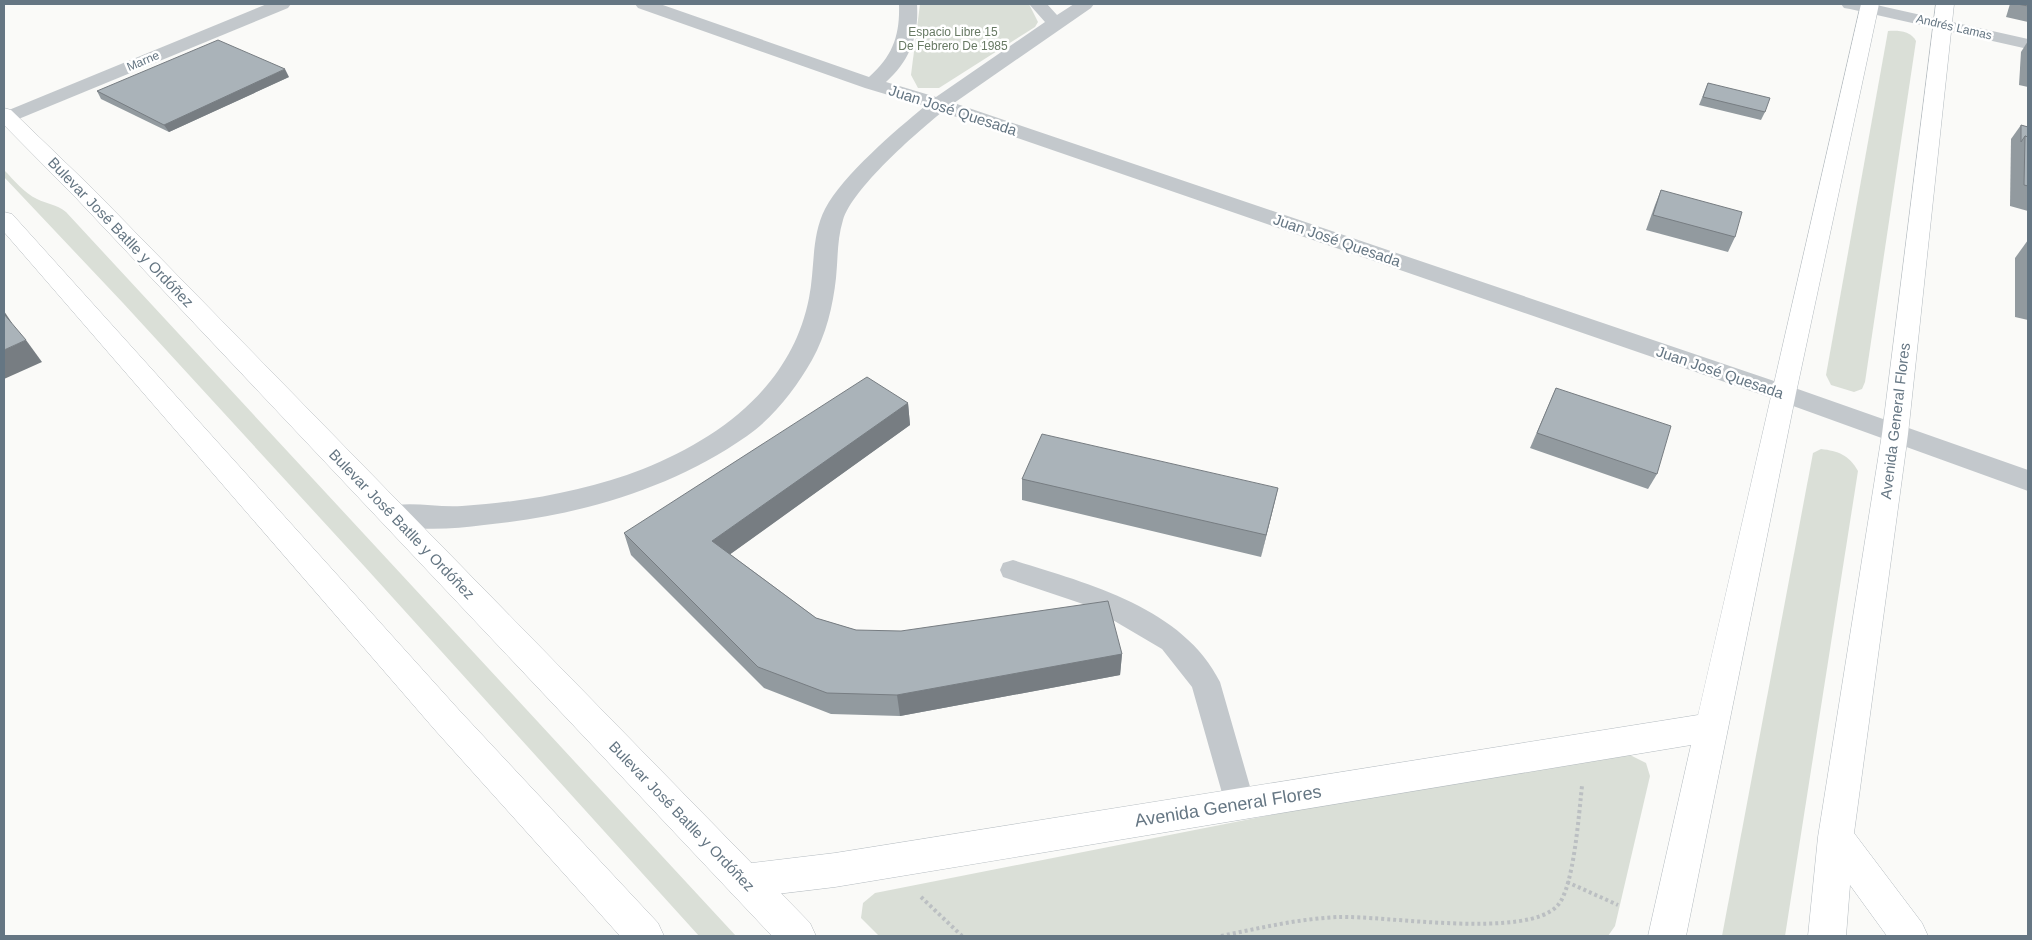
<svg xmlns="http://www.w3.org/2000/svg" width="2032" height="940" viewBox="0 0 2032 940" font-family="Helvetica,sans-serif">
<style>
.green{fill:#dadfd7}
.lines{fill:none;stroke-linecap:round;stroke-linejoin:round}
.secondary-casing{stroke:#b3babf;stroke-width:1}
.primary-casing{stroke:#b5babe;stroke-width:1}
.path{stroke:#bbbfc2;stroke-width:4;stroke-dasharray:3 3;stroke-linecap:butt}
.lane{fill:#c3c8cc;fill-rule:evenodd}
.street{fill:#c3c8cc;fill-rule:evenodd}
.secondary{fill:#fff;fill-rule:evenodd}
.primary{fill:#fff;fill-rule:evenodd}
.wall{fill:#929a9f}
.shaded-wall{fill:#777d82}
.building{fill:#aab3b9;stroke:#777d82}
.labels{text-anchor:middle;dominant-baseline:central;stroke-width:5;stroke-linejoin:round;paint-order:stroke}
.far-street-label{font-size:12px;fill:#657683;stroke:#fff}
.far-park-label{font-size:12px;fill:#687a64;stroke:#fff}
.street-label{font-size:15px;fill:#657683;stroke:#fff}
.near-street-label{font-size:18px;fill:#657683;stroke:#fff}
</style>
<rect width="100%" height="100%" fill="#fafaf8"/>
<g class="green">
<polygon points="920,4 1029,4 1038,22 1035,27 939,88 918,88 911,75"/>
<path d="M1888 31C1898 30 1911 31 1916 41L1865 382 1862 389 1854 392 1831 385 1826 375Z"/>
<path d="M4 170C14 180 24 193 37 199 47 204 56 204 66 212L736 936H699L365 567 123 303 4 177Z"/>
<path d="M1821 449C1838 451 1849 455 1858 471L1785 936H1722L1813 453Z"/>
<polygon points="1628,754 1646,763 1650,776 1615,926 1608,936 879,936 861,918 863,903 875,893 1322,805"/>
</g>
<g class="lines">
<defs>
<g id="secondary">
<polygon points="1861,4 1879,4 1796,393 1686,936 1648,936 1691,745 835,887 744,898 731,893 726,881 731,869 744,864 835,853 1698,715"/>
<polygon points="1936,4 1954,4 1908,434 1854,833 1922,923 1928,936 1887,936 1850,885 1846,936 1808,936 1818,837 1882,434"/>
</g>
<g id="primary">
<polygon points="4,108 11,110 93,189 810,923 816,936 772,936 77,199 4,125"/>
<polygon points="4,212 12,214 459,710 658,923 664,936 620,936 435,730 4,232"/>
</g>
</defs>
<use href="#secondary" class="secondary-casing"/>
<use href="#primary" class="primary-casing"/>
<g class="path">
<polyline points="1567,882 1618,905"/>
<polyline points="921,897 962,936"/>
<path d="M1221 936C1260 928 1298 919 1337 917 1384 915 1528 940 1558 905 1574 887 1579 812 1582 786"/>
</g>
<path class="lane" d="M1013 560C1086 583 1183 607 1220 682L1255 804 1250 814 1239 818 1228 814 1192 687 1162 649 1089 606 1003 577 1000 570 1003 563Z"/>
<g class="street">
<polygon points="267,4 291,4 288,8 4,125 4,112"/>
<path d="M635 4H660L869 77C893 56 900 35 899 4H917C919 36 910 60 886 82L936 97 1045 22 1029 4H1047L1057 15 1074 4H1094L1091 8 954 103 1792 387 2028 470V491L1774 399 942 112C915 134 853 188 843 220 837 239 838 259 836 278 833 306 826 335 812 360 796 388 774 417 747 436 670 490 576 516 484 525 452 529 414 532 383 522L379 515 383 508C407 500 436 508 462 506 523 502 586 491 643 469 721 438 792 385 809 298 815 269 811 236 825 209 843 175 895 131 925 106L865 88 638 8Z"/>
<polygon points="1841,4 1872,4 2028,39 2028,49 1850,9 1844,8"/>
</g>
<use href="#secondary" class="secondary"/>
<use href="#primary" class="primary"/>
</g>
<g class="wall">
<polygon points="2010,4 2028,4 2028,22 2006,17"/>
<polygon points="2028,41 2028,87 2019,85 2021,52"/>
<polygon points="289,77 169,132 101,99 97,91"/>
<polygon points="1708,83 1765,112 1761,120 1699,105"/>
<polygon points="2021,125 2028,127 2028,211 2010,206 2011,139"/>
<polygon points="1661,190 1735,237 1728,252 1646,230 1655,205"/>
<polygon points="2028,240 2028,320 2015,317 2015,258"/>
<polygon points="1556,388 1657,474 1648,489 1530,448"/>
<polygon points="908,403 910,425 730,554 816,618 856,630 1122,654 1120,675 900,716 831,714 764,688 631,555 624,533"/>
<polygon points="1022,479 1278,488 1261,557 1022,500"/>
</g>
<g class="shaded-wall">
<polygon points="285,69 289,77 169,132 164,125"/>
<polygon points="4,311 12,323 4,326"/>
<polygon points="26,340 42,362 4,379 4,350"/>
<polygon points="908,403 910,425 718,563 712,541"/>
<polygon points="1278,488 1273,509 1261,557 1266,535"/>
<polygon points="1122,654 1120,675 900,716 897,695"/>
</g>
<g class="building">
<polygon points="2017,4 2028,4 2028,6"/>
<polygon points="218,40 285,69 164,125 97,91"/>
<polygon points="1708,83 1770,98 1765,112 1703,97"/>
<polygon points="2021,125 2028,127 2028,137 2025,136 2021,142"/>
<polygon points="2025,136 2028,137 2028,186 2024,185"/>
<polygon points="1661,190 1742,212 1735,237 1653,215"/>
<polygon points="4,314 26,340 4,350"/>
<polygon points="867,377 908,403 712,541 816,618 856,630 901,631 1108,601 1122,654 897,695 827,693 758,667 624,533"/>
<polygon points="1556,388 1671,426 1657,474 1537,433"/>
<polygon points="1042,434 1278,488 1266,535 1022,479"/>
</g>
<g class="labels">
<g class="far-street-label">
<text transform="translate(1954 27) rotate(13)">Andrés Lamas</text>
<text transform="translate(143 61) rotate(-23)">Marne</text>
</g>
<g class="far-park-label">
<text x="953" y="32">Espacio Libre 15<tspan x="953" dy="14">De Febrero De 1985</tspan></text>
</g>
<g class="street-label">
<text transform="translate(953 110) rotate(18)">Juan José Quesada</text>
<text transform="translate(121 232) rotate(46)">Bulevar José Batlle y Ordóñez</text>
<text transform="translate(1337 240) rotate(19)">Juan José Quesada</text>
<text transform="translate(1720 372) rotate(19)">Juan José Quesada</text>
<text transform="translate(1895 421) rotate(-83)">Avenida General Flores</text>
<text transform="translate(402 524) rotate(46)">Bulevar José Batlle y Ordóñez</text>
<text transform="translate(682 816) rotate(46)">Bulevar José Batlle y Ordóñez</text>
</g>
<g class="near-street-label">
<text transform="translate(1228 806) rotate(-9)">Avenida General Flores</text>
</g>
</g>
<rect width="2032" height="940" fill="none" stroke="#657683" stroke-width="10"/>
</svg>
